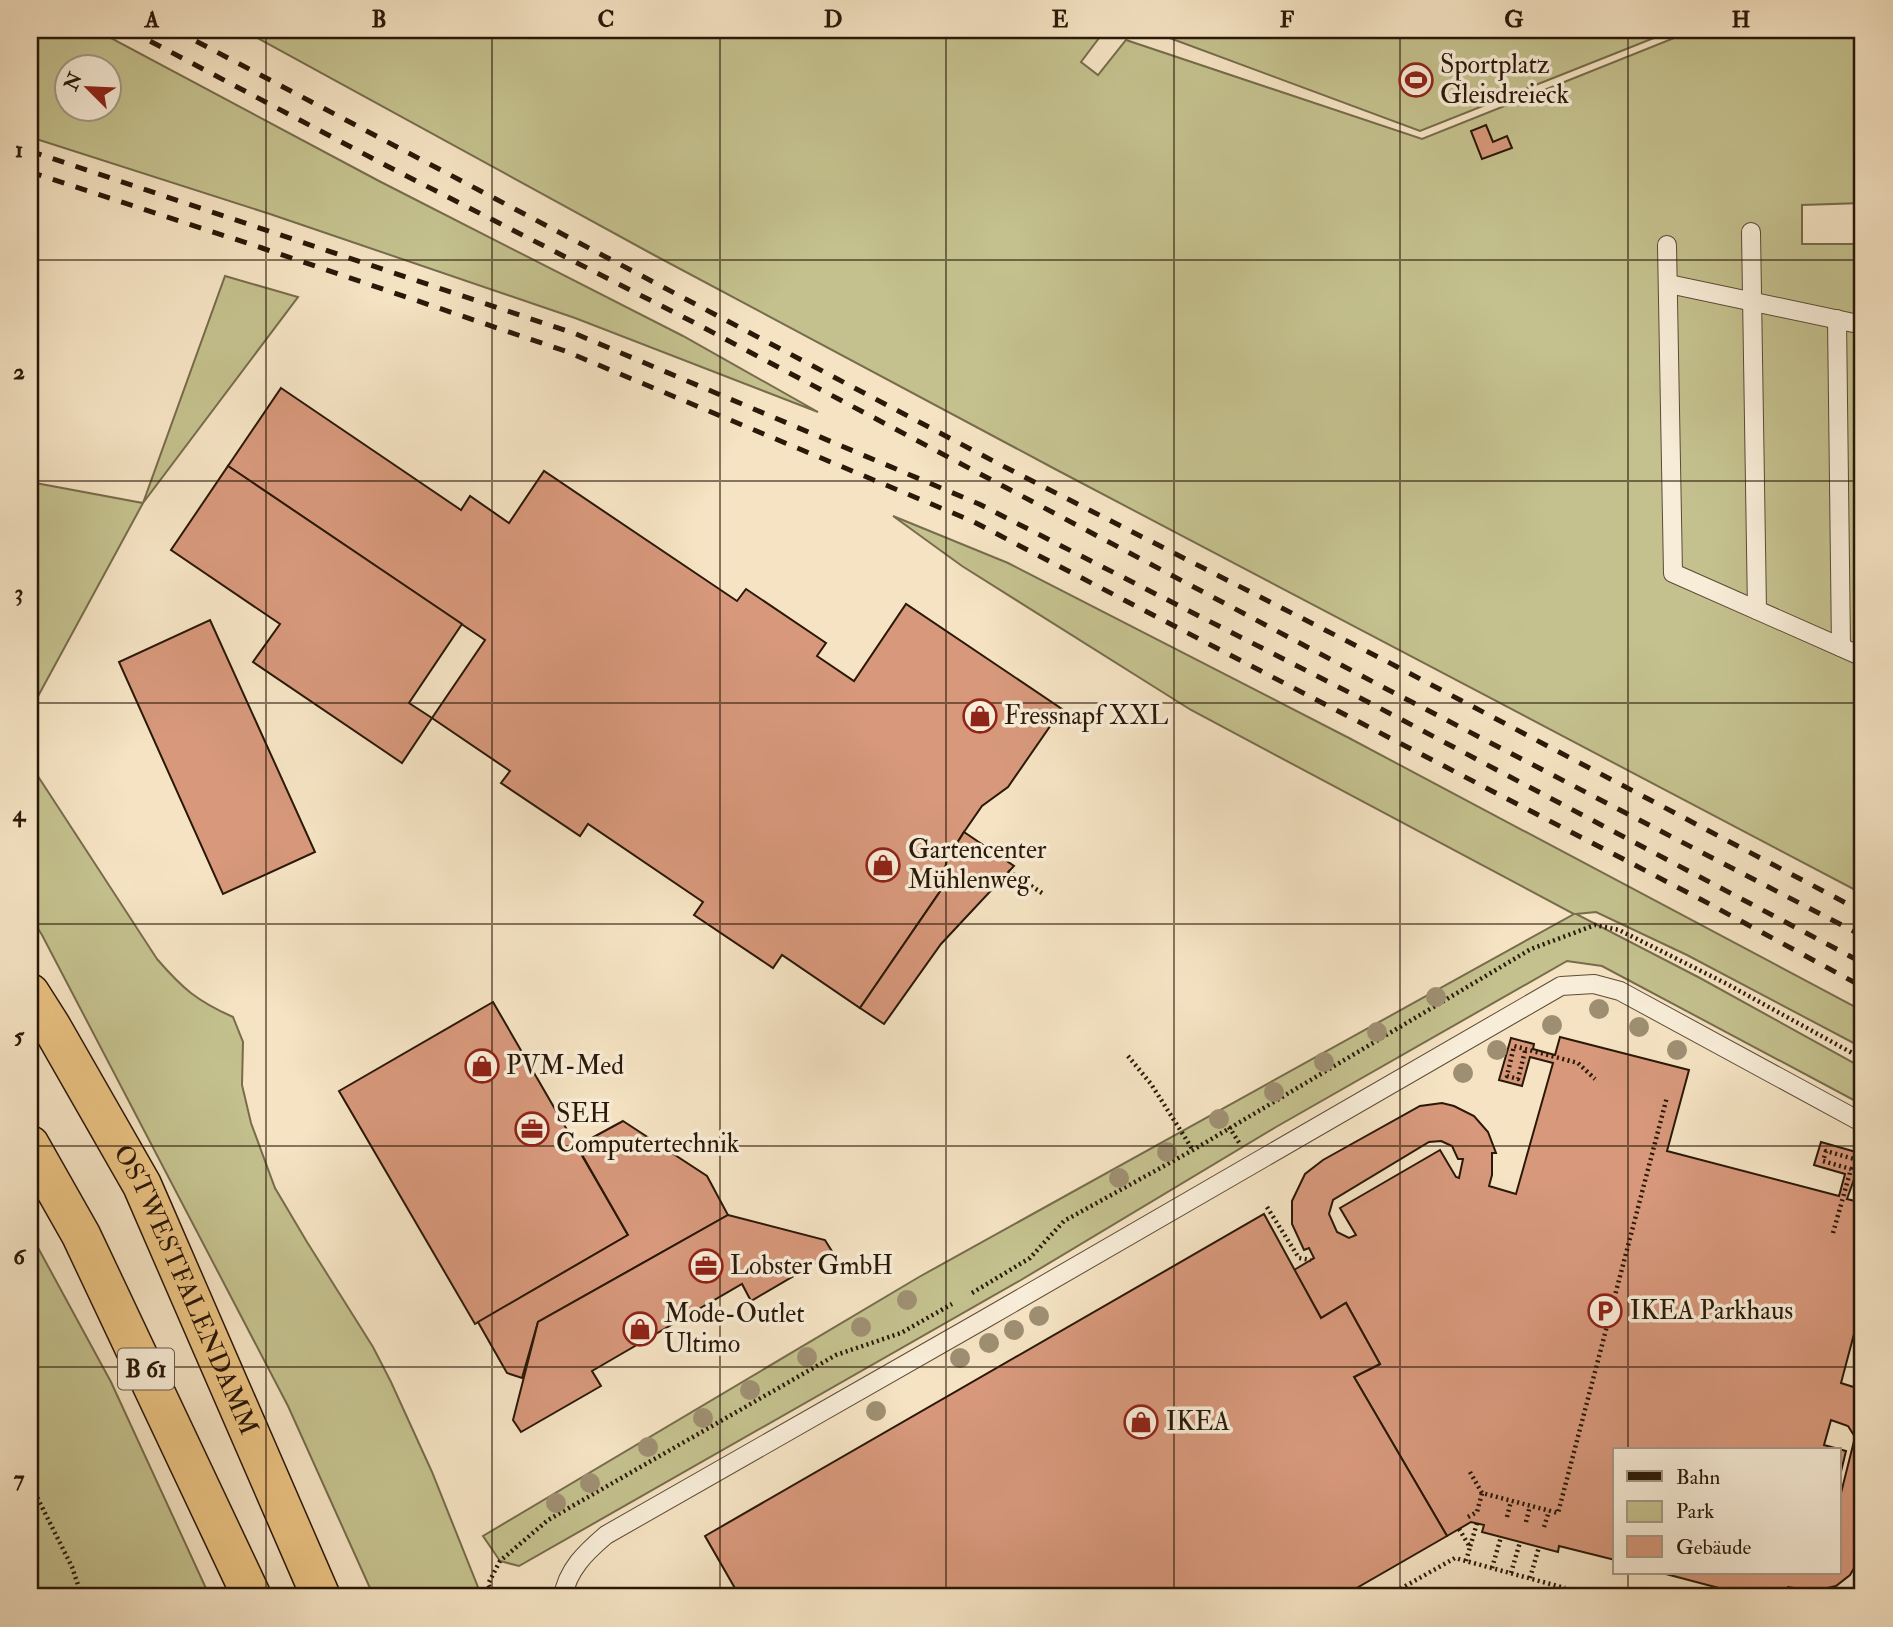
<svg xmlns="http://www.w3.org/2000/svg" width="1893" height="1627" viewBox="0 0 1893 1627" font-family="'IM FELL Double Pica',serif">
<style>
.green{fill:#c4c18e;stroke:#776c4b;stroke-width:2;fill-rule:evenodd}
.building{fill:#d7987b;stroke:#2a1808;stroke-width:2;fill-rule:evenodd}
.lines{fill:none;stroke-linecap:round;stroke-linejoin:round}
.service-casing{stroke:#5d4b37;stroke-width:20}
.trunk-casing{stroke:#2a1808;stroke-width:41}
.path{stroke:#2a1808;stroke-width:4.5;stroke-dasharray:2 3.5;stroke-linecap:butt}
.service{stroke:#f8edd8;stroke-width:18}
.trunk{stroke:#eac282;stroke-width:38}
.rail{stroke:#2a1808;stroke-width:5;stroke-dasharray:12 12;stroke-linecap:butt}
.tree{fill:#9f8f72}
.grid{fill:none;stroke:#2a1808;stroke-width:2;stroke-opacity:0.55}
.labels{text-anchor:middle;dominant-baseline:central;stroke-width:7;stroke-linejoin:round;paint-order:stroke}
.shield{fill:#f8edd8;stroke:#685846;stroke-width:2}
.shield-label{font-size:24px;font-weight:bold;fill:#2a1808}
.poi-label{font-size:26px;fill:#2a1808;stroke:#f8edd8;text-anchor:start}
.street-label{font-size:26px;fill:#2a1808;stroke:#f8edd8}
.neatline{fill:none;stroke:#2a1808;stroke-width:2.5}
.grid-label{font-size:23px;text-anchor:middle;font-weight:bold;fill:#2a1808}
</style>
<rect width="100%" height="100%" fill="#f5e3c3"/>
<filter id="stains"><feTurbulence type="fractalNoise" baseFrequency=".00286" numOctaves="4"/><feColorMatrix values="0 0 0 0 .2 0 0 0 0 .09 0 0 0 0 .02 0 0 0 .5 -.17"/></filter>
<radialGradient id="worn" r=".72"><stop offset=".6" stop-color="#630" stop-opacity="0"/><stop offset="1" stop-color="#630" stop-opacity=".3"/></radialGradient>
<g class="green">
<path d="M30 30H96L379 181 683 336 818 412 575 318 270 214 30 137ZM108 66V108H66V66Z"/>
<polygon points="243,30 1105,30 1081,62 1098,75 1126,40 1422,139 1694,30 1863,30 1863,203 1802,205 1802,244 1863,244 1863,894 1055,469 654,255"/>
<polygon points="1148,30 1674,30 1420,131"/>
<polygon points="225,276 298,297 143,503 30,711 30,482 143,503"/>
<polygon points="893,516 1008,563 1349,738 1863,1011 1863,1048 1687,955 1596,912 1576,914 1700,978 1863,1068 1863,1105 1602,966 1567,961 1276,1127 1021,1280 519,1566 500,1561 483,1536 919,1277 1574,914 1191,710 962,566"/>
<path d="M30 764 157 959C183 989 197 1001 233 1017L243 1042 242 1085 251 1123 275 1188 307 1242 373 1347 391 1382 432 1472 480 1592 520 1594 521 1597H374L288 1406 42 935 30 916Z"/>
<polygon points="30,1233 111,1382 210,1597 30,1597"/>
</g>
<g class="building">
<polygon points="1486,125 1493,142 1507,136 1512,148 1482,159 1471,131"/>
<polygon points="281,388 461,510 470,496 509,523 544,471 737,601 746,589 826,643 817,656 854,681 906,604 1062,709 1008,787 982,806 964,832 947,859 941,890 860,1008 782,955 773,968 694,915 703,902 588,824 580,836 501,783 510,771 432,718 485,640 228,466"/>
<polygon points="228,466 462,624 409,703 432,718 402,763 253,662 280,624 171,550"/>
<polygon points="210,620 315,852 223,894 119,662"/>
<polygon points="964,832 1014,866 941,944 884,1024 860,1008 941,890 947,859"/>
<polygon points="493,1002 628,1235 475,1324 339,1091"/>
<path d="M1560 1037 1689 1070 1667 1151 1839 1196 1845 1174 1814 1165 1821 1142 1863 1154 1847 1199 1863 1203V1300L1841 1383 1863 1390V1553L1850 1575 1836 1586 1814 1591 1788 1587 1785 1597H1753L1662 1573H1839V1501L1855 1437 1848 1426 1831 1420 1824 1445 1846 1451 1839 1480V1450H1615V1560L1559 1546 1558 1552 1482 1532 1484 1525 1471 1522 1447 1536 1354 1377 1380 1364 1346 1303 1321 1318 1294 1270 1314 1258 1309 1248 1304 1250 1292 1224V1201L1305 1174 1323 1160 1420 1106 1442 1103 1454 1106 1474 1116 1488 1132 1496 1153H1492V1175L1489 1186 1516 1194 1553 1063 1530 1057 1522 1086 1499 1080 1511 1038 1534 1044 1533 1049 1555 1055ZM1441 1141 1452 1146 1458 1159H1463L1459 1178 1456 1177 1440 1150 1340 1208 1356 1235 1349 1238 1337 1232 1329 1214 1333 1200 1429 1142Z"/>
<polygon points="623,1121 707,1176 728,1215 538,1322 522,1378 507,1373 478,1322 628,1235 577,1146"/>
<polygon points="1264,1214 1321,1318 1346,1303 1380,1364 1354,1377 1447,1536 1341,1597 740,1597 705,1536"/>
<polygon points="728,1215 825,1240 833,1253 751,1301 742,1284 592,1371 601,1386 521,1432 513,1420 538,1322"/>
</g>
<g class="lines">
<defs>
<g id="service">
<polyline points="1751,232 1757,610"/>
<polyline points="1667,245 1673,573 1863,657"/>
<polyline points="1669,284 1863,325"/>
<polyline points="1837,319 1841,647"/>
<path d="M563 1597C567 1570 586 1552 606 1535L983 1320 1561 986 1594 984 1620 991 1863 1123"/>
</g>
<g id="trunk">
<path id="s1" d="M30 993 51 1026 142 1185 321 1597"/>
<polyline points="30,1145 81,1235 252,1597"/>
</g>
</defs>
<use href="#service" class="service-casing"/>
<use href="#trunk" class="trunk-casing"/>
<g class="path">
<polyline points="1008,871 1042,893"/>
<polyline points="1525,1051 1518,1079 1507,1076 1514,1046 1578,1063 1595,1079"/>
<polyline points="1128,1056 1151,1084 1193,1150"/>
<polyline points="1229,1127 1240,1144"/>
<polyline points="1859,1165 1863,1166"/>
<polyline points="1267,1207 1299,1258 1311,1260"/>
<polyline points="1833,1233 1851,1169 1823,1161 1826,1151 1854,1159"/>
<polyline points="972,1293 1030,1258 1064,1221 1193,1150 1531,949 1595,925 1619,930 1727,984 1863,1059"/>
<polyline points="1470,1472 1482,1493 1558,1513 1667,1097"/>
<polyline points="30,1483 72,1567 82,1597"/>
<polyline points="1468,1517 1477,1512 1482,1493"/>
<polyline points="1507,1517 1511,1501"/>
<polyline points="1526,1522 1530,1506"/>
<polyline points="1544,1527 1549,1511"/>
<polyline points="1459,1529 1470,1547 1477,1523"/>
<polyline points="1466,1561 1470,1547"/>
<polyline points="1492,1568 1501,1537"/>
<polyline points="1511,1573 1520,1542"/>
<polyline points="1530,1578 1539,1547"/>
<polyline points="494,1597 488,1584 500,1561 548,1520 836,1355 901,1333 952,1304"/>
<polyline points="1386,1597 1455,1558 1565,1588"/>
</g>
<use href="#service" class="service"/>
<use href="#trunk" class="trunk"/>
<g class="rail">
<polyline points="129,30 387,166 693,322 1379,685 1863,936"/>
<polyline points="175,30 997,463 1388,662 1863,912"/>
<polyline points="30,151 576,334 979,504 1370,703 1863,963"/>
<polyline points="30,172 262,248 565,351 972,521 1702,900 1863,987"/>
</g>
</g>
<g class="tree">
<circle cx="1436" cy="997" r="10"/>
<circle cx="1599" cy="1009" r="10"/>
<circle cx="1552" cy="1025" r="10"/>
<circle cx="1639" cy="1027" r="10"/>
<circle cx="1377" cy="1032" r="10"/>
<circle cx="1497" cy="1050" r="10"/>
<circle cx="1677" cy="1050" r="10"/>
<circle cx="1324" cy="1062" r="10"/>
<circle cx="1463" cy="1073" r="10"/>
<circle cx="1274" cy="1092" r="10"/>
<circle cx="1219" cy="1119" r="10"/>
<circle cx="1167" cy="1152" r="10"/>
<circle cx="1119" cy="1178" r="10"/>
<circle cx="907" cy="1300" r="10"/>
<circle cx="1039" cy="1316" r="10"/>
<circle cx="861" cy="1327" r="10"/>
<circle cx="1014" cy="1330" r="10"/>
<circle cx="989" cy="1343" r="10"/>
<circle cx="807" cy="1357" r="10"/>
<circle cx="960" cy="1358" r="10"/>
<circle cx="750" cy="1390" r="10"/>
<circle cx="876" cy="1411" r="10"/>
<circle cx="703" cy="1418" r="10"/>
<circle cx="648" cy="1447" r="10"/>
<circle cx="590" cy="1483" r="10"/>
<circle cx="556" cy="1503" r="10"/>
</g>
<path class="grid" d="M266 30V1597M492 30V1597M720 30V1597M946 30V1597M1174 30V1597M1400 30V1597M1628 30V1450M30 260H1863M30 481H1863M30 703H1863M30 924H1863M30 1146H1863M30 1367H1863M1628 1573V1597"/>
<defs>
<symbol id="stadium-ring" viewBox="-11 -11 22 22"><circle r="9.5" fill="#f8edd8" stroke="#8f2418" stroke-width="1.5"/><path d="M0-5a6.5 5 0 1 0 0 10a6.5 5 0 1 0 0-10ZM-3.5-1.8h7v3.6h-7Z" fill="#8f2418"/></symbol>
<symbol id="shop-ring" viewBox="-11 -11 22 22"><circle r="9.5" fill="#f8edd8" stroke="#8f2418" stroke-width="1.5"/><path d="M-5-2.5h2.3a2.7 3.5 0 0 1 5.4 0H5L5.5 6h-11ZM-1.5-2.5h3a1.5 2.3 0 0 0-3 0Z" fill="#8f2418"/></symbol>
<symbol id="office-ring" viewBox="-11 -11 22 22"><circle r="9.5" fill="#f8edd8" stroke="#8f2418" stroke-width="1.5"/><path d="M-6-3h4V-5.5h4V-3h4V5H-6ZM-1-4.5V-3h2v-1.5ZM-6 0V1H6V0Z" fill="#8f2418"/></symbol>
<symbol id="parking-ring" viewBox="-11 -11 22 22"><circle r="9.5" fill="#f8edd8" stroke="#8f2418" stroke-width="1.5"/><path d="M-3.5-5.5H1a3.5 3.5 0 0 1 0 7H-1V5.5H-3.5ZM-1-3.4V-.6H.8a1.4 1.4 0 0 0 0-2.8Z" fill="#8f2418"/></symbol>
</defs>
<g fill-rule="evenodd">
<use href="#stadium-ring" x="1397" y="61" width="38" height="38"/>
<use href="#shop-ring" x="961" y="697" width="38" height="38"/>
<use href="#shop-ring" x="864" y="846" width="38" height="38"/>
<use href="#shop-ring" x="463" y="1047" width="38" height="38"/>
<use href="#office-ring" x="513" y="1110" width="38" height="38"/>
<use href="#office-ring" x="687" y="1247" width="38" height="38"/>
<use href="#parking-ring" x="1586" y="1292" width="38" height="38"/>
<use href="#shop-ring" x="621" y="1310" width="38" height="38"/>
<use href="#shop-ring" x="1122" y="1403" width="38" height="38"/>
</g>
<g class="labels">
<rect class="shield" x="118" y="1348.5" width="56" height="41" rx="5"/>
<g class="shield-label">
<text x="146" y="1369">B 61</text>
</g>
<g class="poi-label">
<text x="1440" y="65">Sportplatz<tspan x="1440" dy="30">Gleisdreieck</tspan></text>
<text x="1004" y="716">Fressnapf XXL</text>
<text x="908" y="850">Gartencenter<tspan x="908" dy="30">Mühlenweg</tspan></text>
<text x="506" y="1066">PVM-Med</text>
<text x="556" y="1114">SEH<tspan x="556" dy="30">Computertechnik</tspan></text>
<text x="730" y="1266">Lobster GmbH</text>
<text x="1630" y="1311">IKEA Parkhaus</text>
<text x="664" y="1314">Mode-Outlet<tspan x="664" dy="30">Ultimo</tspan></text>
<text x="1166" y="1422">IKEA</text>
</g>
<g class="street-label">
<text stroke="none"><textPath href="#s1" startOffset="336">OSTWESTFALENDAMM</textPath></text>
</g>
</g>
<rect width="1893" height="1627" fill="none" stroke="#f5e3c3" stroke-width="77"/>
<rect x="1613" y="1448" width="228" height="126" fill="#f8edd8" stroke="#a69885" stroke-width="2"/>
<rect x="1627" y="1471" width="35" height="10" fill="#2a1808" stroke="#a69885" stroke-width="2"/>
<text x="1676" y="1484" font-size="21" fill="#2a1808">Bahn</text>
<rect x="1627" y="1501" width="35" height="21" fill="#c4c18e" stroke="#a69885" stroke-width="2"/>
<text x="1676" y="1518" font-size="21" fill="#2a1808">Park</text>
<rect x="1627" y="1536" width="35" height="21" fill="#d7987b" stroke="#a69885" stroke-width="2"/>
<text x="1676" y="1554" font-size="21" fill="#2a1808">Gebäude</text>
<g transform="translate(88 88) rotate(294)"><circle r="33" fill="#f8edd8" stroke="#a69885" stroke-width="2"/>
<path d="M0-5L12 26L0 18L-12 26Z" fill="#8f2418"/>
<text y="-10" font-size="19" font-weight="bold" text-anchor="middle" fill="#2a1808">N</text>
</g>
<rect x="38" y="38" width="1816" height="1550" class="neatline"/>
<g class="grid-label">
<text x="152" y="27">A</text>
<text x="379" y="27">B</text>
<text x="606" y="27">C</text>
<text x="833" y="27">D</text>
<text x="1060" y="27">E</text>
<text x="1287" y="27">F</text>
<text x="1514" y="27">G</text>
<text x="1741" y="27">H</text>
<text x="19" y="157">1</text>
<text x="19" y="379">2</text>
<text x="19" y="600">3</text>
<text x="19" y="821">4</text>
<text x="19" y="1043">5</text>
<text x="19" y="1264">6</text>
<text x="19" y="1486">7</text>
</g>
<rect width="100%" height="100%" filter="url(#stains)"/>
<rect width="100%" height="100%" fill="url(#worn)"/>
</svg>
